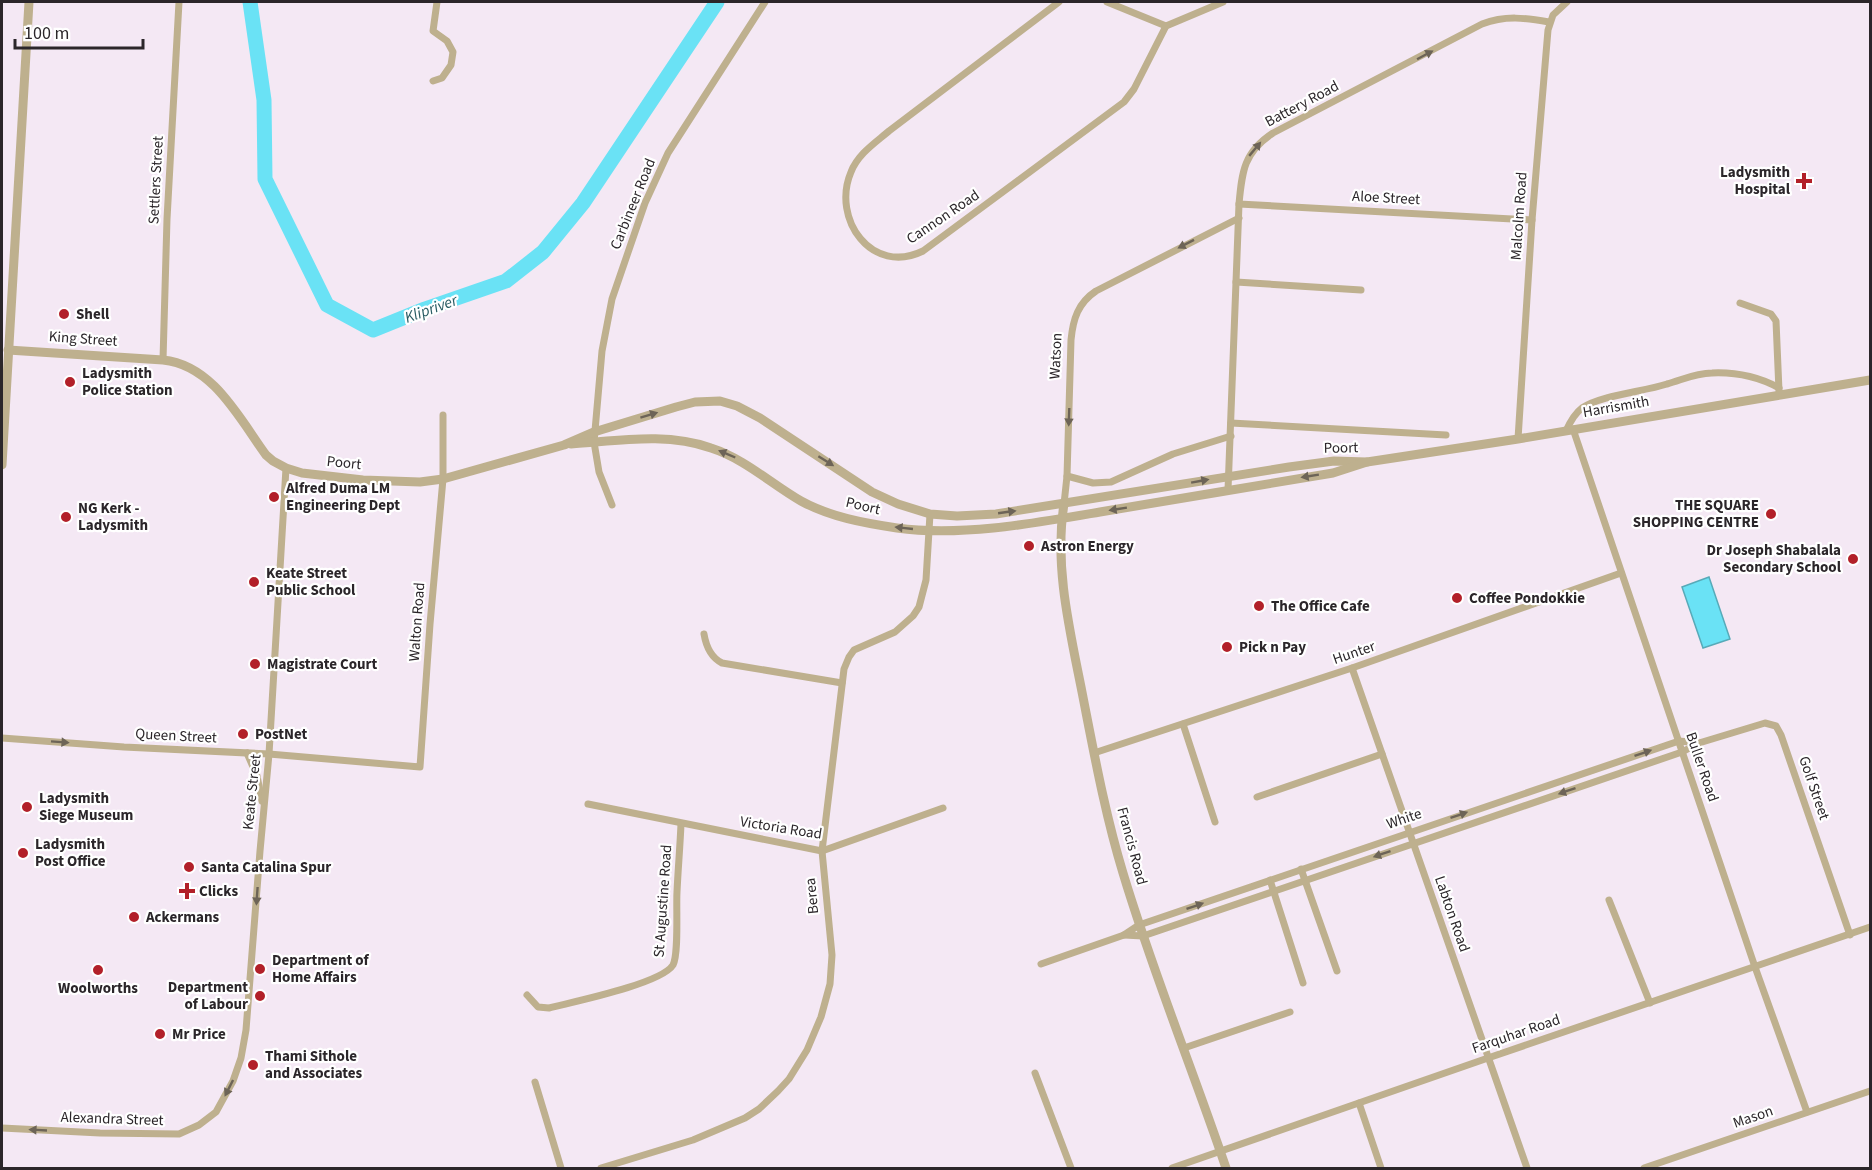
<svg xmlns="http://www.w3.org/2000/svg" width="1872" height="1170" viewBox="0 0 1872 1170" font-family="'Source Sans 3',sans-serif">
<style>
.water{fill:#6ae2f5;stroke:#57aab8;stroke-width:1.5}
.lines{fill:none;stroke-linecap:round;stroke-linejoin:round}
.river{stroke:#6ae2f5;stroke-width:15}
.minor{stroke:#beb08e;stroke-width:7}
.tertiary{stroke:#beb08e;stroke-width:9}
.oneway{fill:#6d6457}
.poi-dot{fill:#b22029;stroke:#fff;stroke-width:2}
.labels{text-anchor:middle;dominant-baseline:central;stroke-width:4.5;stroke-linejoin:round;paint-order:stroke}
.street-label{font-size:15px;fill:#2b262a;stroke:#fff}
.poi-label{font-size:15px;font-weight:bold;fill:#2b262a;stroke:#fff;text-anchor:start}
.water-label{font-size:16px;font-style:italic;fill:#285b63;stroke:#fff}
</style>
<rect width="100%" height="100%" fill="#f4e8f4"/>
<polygon class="water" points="1709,577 1730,639 1703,648 1682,587"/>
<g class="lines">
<polyline class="river" points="250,2 264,100 265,179 327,305 373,330 425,309 506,281 543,252 583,203 717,2"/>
<g class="minor">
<path d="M1059 2 889 131C875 143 858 154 851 172 831 219 872 276 923 251L1124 102 1134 89 1166 26 1223 2"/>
<polyline points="1107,2 1166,26"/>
<polyline points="433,81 442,78 451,65 453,52 447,41 433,31 437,2"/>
<polyline points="1239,204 1532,220"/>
<polyline points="1236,282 1361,290"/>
<polyline points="1740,303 1771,314 1776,321 1779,391"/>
<polyline points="163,360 167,219 179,2"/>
<polyline points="1231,423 1446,435"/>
<polyline points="1573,429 1755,967 1807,1112"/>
<path d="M1566 431C1570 422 1574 414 1582 408 1602 395 1642 392 1667 384 1682 380 1695 373 1712 373 1736 372 1757 376 1779 388"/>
<polyline points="1518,439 1532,220 1548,30 1553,15 1567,2"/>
<polyline points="1067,476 1093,483 1111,482 1173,454 1231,436"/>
<path d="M1228 490 1239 204C1242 171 1244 152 1273 133L1482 24C1506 15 1525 18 1549 22"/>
<path d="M1064 504 1067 476 1071 340C1073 319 1078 303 1096 291L1239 218"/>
<polyline points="612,505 599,472 594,442 602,351 612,299 645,203 668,153 765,2"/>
<path d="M704 634C706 646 710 657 722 663L842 683"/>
<polyline points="1352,668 1527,1168"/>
<polyline points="1183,724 1215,822"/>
<polyline points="2,738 124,747 269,754 420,767 430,624 443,479 443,415"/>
<polyline points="247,753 257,776 262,801"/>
<polyline points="1094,753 1352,668 1621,573"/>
<polyline points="1257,797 1382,754"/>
<polyline points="588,804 822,851 943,808"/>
<polyline points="1301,869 1337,971"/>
<polyline points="1270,880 1303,983"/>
<polyline points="1609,900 1650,1003"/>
<polyline points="1124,935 1143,936 1682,752 1699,743 1765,723 1776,726 1781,735 1850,935"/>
<polyline points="1041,964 1124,935 1139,925 1679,741 1699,743"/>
<path d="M527 995 538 1007 549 1008C572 1002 661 984 673 965 679 954 676 907 677 892 678 870 680 847 681 824"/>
<polyline points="1184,1048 1290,1012"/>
<polyline points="1035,1073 1071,1168"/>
<polyline points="535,1082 561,1168"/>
<polyline points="1359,1103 1381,1168"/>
<polyline points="2,1128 100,1133 179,1134 199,1125 216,1112 233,1081 241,1058 246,1030 260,851 269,754 286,468"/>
<polyline points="601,1168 693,1140 745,1118 759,1109 778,1091 789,1079 807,1050 821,1017 830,984 832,955 822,851 844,669 849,657 854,650 895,632 913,616 919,607 926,580 930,514"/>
<polyline points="1172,1168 1488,1058 1870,927"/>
<polyline points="1644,1168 1870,1091"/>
</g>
<g class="tertiary">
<path d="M8 350 163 360C213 365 239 418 266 455L273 461 286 468 302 473 363 480 420 482 443 479 564 445 594 432 676 407 695 402 720 401 737 406 760 418 872 492 898 504 930 514 957 516 996 514 1289 467 1334 461 1367 462"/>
<path d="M571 444C618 441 666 432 711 448 745 459 770 483 801 501 830 517 864 523 897 528 961 537 1036 523 1100 512 1178 499 1255 486 1333 473L1367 462 1518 439 1870 380"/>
<polyline points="2,465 29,2"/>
<path d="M1064 504C1054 566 1070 631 1082 692 1094 753 1105 814 1123 873 1153 973 1193 1070 1226 1168"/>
</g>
</g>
<defs><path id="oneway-solid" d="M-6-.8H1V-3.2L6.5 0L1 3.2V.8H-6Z" transform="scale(1.5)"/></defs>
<g class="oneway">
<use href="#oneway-solid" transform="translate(1425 55) rotate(-28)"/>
<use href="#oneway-solid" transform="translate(1255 149) rotate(-50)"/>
<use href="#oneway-solid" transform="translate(1186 244) rotate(153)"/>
<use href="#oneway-solid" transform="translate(649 415) rotate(-17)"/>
<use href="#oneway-solid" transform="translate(1069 417) rotate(92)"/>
<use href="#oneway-solid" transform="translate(727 454) rotate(-157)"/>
<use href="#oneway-solid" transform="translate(826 461) rotate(32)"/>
<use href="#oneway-solid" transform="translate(1310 476) rotate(171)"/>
<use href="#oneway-solid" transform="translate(1200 481) rotate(-10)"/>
<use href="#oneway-solid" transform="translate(1118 509) rotate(171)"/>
<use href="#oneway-solid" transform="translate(1007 512) rotate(-8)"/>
<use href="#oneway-solid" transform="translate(904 528) rotate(-174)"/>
<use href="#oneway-solid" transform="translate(60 742) rotate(4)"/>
<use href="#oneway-solid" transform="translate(1643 753) rotate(-19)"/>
<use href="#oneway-solid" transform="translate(1567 791) rotate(161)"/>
<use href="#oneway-solid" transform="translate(1459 815) rotate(-19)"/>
<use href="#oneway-solid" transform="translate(1382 854) rotate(161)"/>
<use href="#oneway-solid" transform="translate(257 896) rotate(94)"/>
<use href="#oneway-solid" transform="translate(1195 906) rotate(-19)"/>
<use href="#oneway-solid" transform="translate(229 1088) rotate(117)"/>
<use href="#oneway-solid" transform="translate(38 1130) rotate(-177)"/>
</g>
<g class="poi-dot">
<path d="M1801 172h6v6h6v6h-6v6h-6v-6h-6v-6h6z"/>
<circle cx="64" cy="314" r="6"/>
<circle cx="70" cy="382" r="6"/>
<circle cx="274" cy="497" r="6"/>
<circle cx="1771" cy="514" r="6"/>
<circle cx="66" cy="517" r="6"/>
<circle cx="1029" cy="546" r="6"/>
<circle cx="1853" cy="559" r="6"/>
<circle cx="254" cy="582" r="6"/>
<circle cx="1457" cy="598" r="6"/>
<circle cx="1259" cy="606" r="6"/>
<circle cx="1227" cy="647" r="6"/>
<circle cx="255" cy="664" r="6"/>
<circle cx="243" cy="734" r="6"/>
<circle cx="27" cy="807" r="6"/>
<circle cx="23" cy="853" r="6"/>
<circle cx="189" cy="867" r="6"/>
<path d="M184 882h6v6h6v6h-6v6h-6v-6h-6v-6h6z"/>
<circle cx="134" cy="917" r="6"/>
<circle cx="260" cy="969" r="6"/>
<circle cx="98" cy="970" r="6"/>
<circle cx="260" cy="996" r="6"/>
<circle cx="160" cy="1034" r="6"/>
<circle cx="253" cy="1065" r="6"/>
</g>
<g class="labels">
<g class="street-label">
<text transform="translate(1302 104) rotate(-28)">Battery Road</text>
<text transform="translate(156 180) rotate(-87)">Settlers Street</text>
<text transform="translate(1386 198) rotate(3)">Aloe Street</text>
<text transform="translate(633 204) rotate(-68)">Carbineer Road</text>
<text transform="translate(1519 216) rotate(-86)">Malcolm Road</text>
<text transform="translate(943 217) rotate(-34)">Cannon Road</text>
<text transform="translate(83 339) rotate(4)">King Street</text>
<text transform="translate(1056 356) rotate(-87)">Watson</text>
<text transform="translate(1616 407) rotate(-10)">Harrismith</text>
<text transform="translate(1341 448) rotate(-1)">Poort</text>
<text transform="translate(344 463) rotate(6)">Poort</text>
<text transform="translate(863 506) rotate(13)">Poort</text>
<text transform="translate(417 622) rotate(-86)">Walton Road</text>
<text transform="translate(1354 653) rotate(-19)">Hunter</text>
<text transform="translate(176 736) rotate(3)">Queen Street</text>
<text transform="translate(1702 767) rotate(71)">Buller Road</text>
<text transform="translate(1814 788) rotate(71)">Golf Street</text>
<text transform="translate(252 792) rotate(-84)">Keate Street</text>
<text transform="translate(1404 819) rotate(-19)">White</text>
<text transform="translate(781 828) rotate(9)">Victoria Road</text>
<text transform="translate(1132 846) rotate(75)">Francis Road</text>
<text transform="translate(812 896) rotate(-96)">Berea</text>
<text transform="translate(663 901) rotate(-86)">St Augustine Road</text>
<text transform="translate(1452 914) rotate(71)">Labton Road</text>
<text transform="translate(1516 1034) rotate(-19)">Farquhar Road</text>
<text transform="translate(1753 1117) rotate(-19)">Mason</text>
<text transform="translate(112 1119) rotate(2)">Alexandra Street</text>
</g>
<g class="poi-label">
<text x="1790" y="172" text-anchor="end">Ladysmith<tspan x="1790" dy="17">Hospital</tspan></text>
<text x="76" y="314">Shell</text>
<text x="82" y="373">Ladysmith<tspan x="82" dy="17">Police Station</tspan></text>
<text x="286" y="488">Alfred Duma LM<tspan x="286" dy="17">Engineering Dept</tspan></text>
<text x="1759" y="505" text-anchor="end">THE SQUARE<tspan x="1759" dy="17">SHOPPING CENTRE</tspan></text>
<text x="78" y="508">NG Kerk -<tspan x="78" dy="17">Ladysmith</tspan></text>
<text x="1041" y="546">Astron Energy</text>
<text x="1841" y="550" text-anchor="end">Dr Joseph Shabalala<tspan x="1841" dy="17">Secondary School</tspan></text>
<text x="266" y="573">Keate Street<tspan x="266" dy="17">Public School</tspan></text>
<text x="1469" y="598">Coffee Pondokkie</text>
<text x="1271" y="606">The Office Cafe</text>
<text x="1239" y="647">Pick n Pay</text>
<text x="267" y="664">Magistrate Court</text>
<text x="255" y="734">PostNet</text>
<text x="39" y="798">Ladysmith<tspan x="39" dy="17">Siege Museum</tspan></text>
<text x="35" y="844">Ladysmith<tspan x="35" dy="17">Post Office</tspan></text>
<text x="201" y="867">Santa Catalina Spur</text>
<text x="199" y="891">Clicks</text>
<text x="146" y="917">Ackermans</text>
<text x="272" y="960">Department of<tspan x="272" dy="17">Home Affairs</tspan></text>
<text x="248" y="987" text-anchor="end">Department<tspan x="248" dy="17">of Labour</tspan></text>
<text x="98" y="988" text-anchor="middle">Woolworths</text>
<text x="172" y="1034">Mr Price</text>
<text x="265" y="1056">Thami Sithole<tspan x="265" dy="17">and Associates</tspan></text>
</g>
<g class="water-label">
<text transform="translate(431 309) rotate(-20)">Klipriver</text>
</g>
</g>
<rect width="1872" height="1170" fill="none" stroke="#2b262a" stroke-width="6"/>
<path d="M15 39v9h128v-9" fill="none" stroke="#2b262a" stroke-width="3"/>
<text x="24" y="39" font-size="18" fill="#2b262a" stroke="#ffffff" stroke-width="4.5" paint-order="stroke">100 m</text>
</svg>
